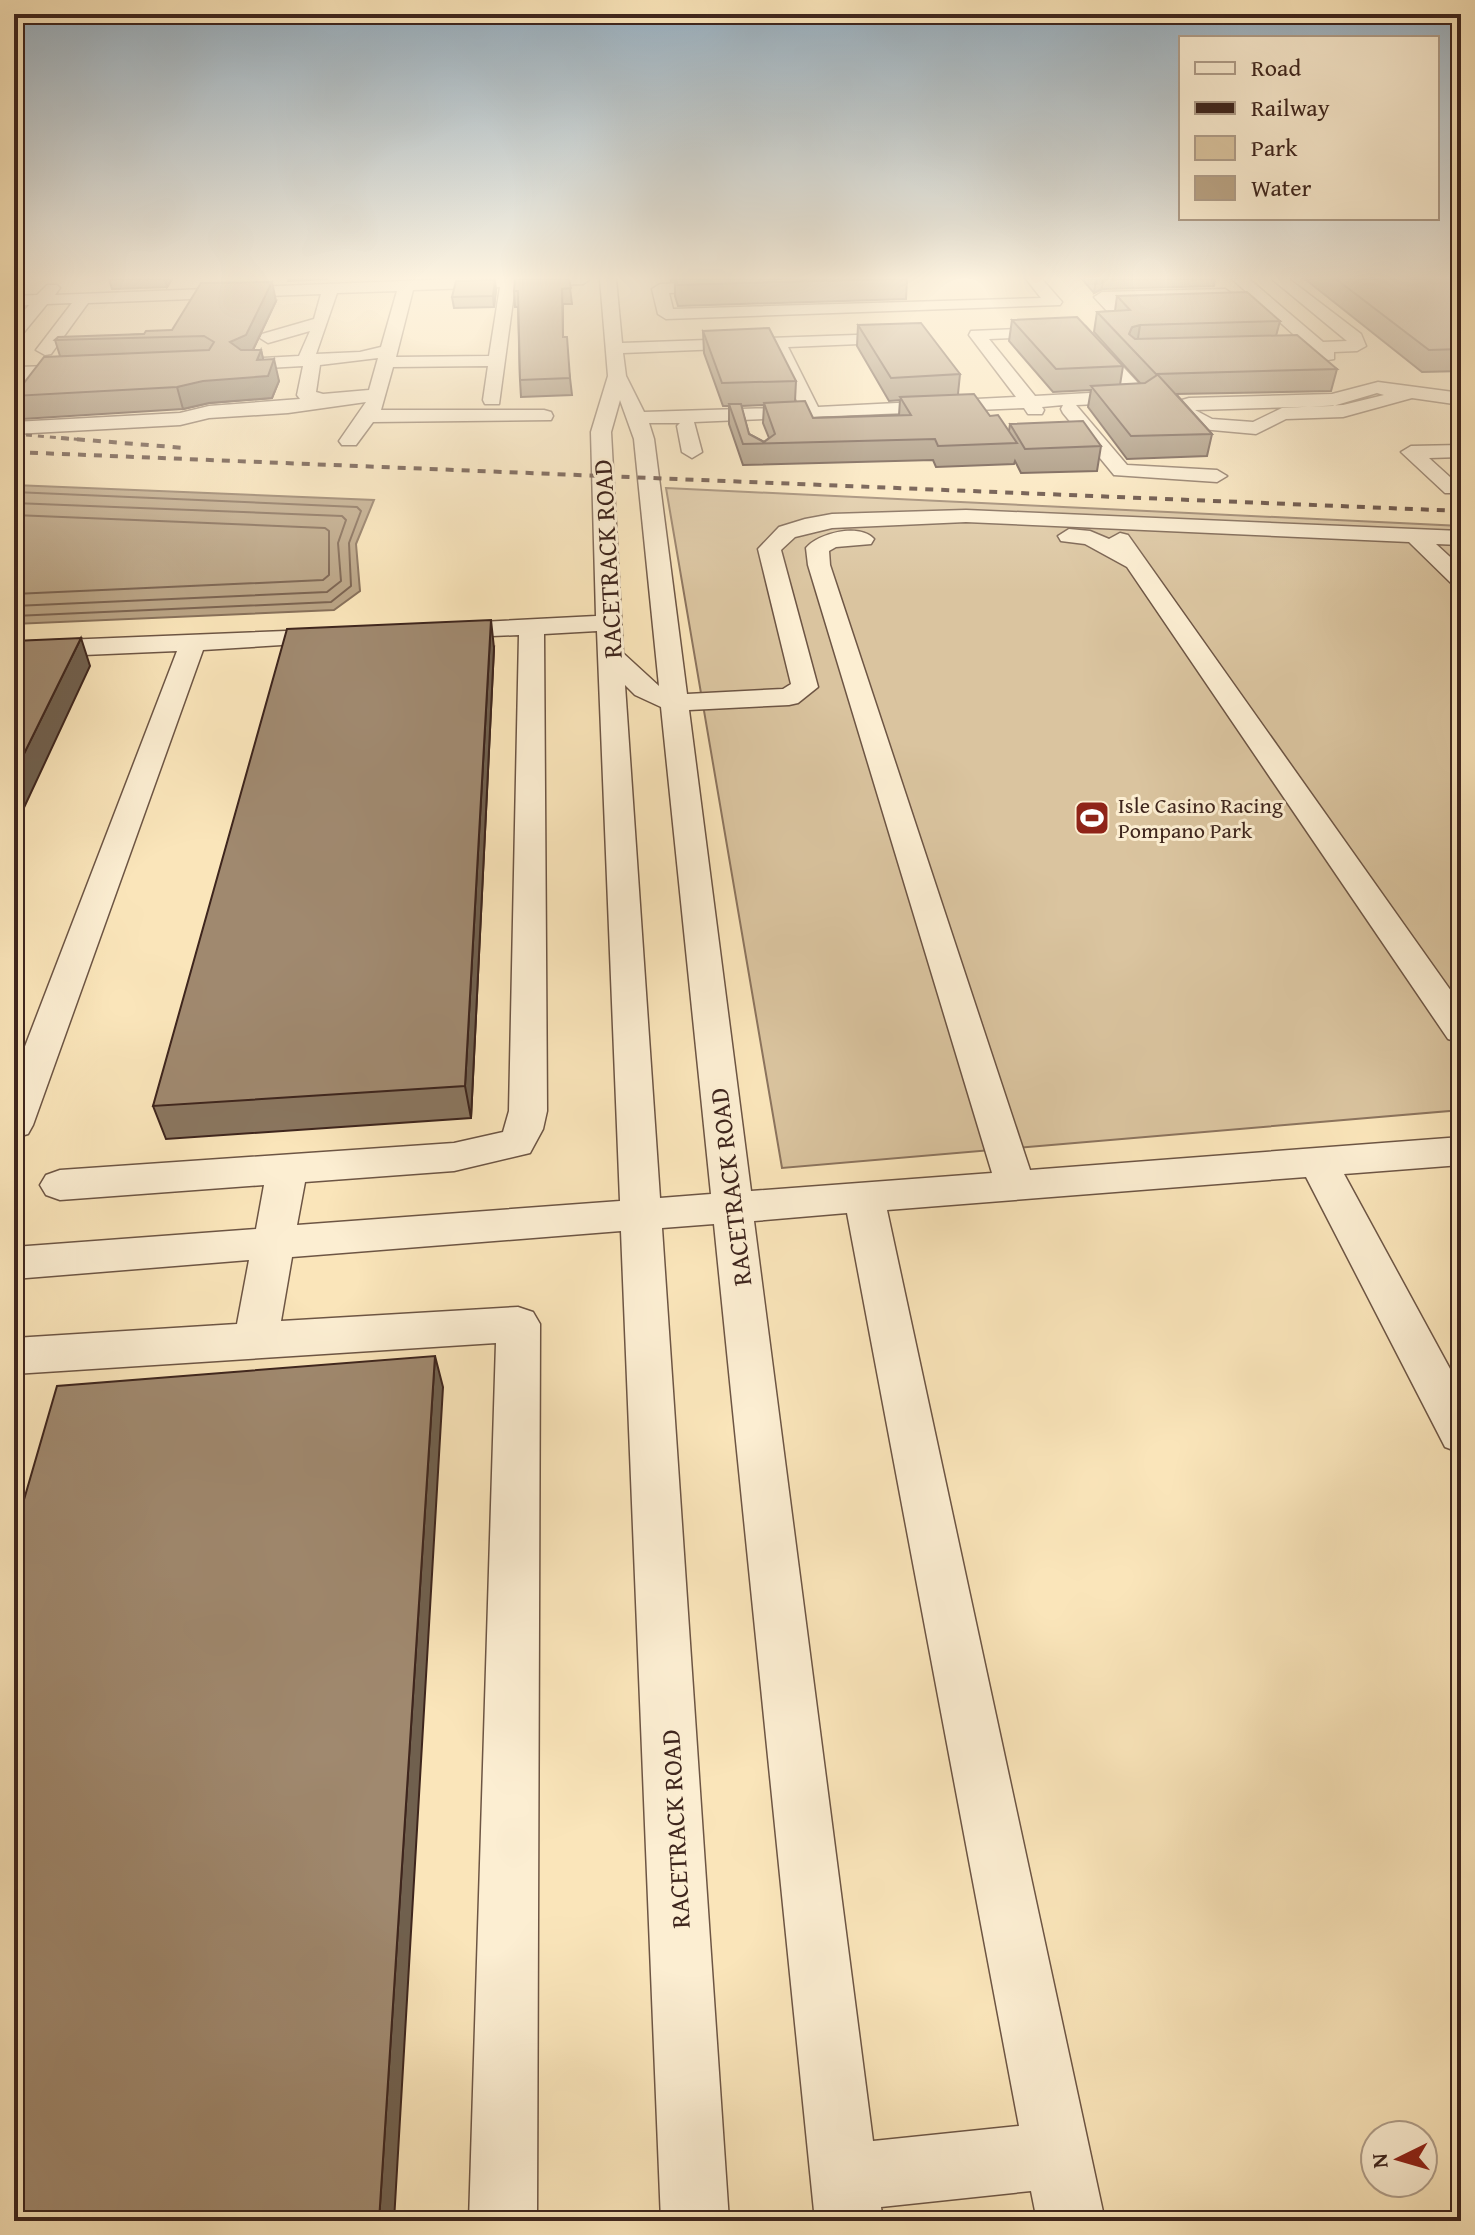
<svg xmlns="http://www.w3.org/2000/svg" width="1475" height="2235" viewBox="0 0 1475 2235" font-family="'Gentium Book Plus',serif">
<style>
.green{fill:#dac49f;stroke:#8c745e;stroke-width:2}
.water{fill:#baa485;stroke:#88715b;stroke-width:2}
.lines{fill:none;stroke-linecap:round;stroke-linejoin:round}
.shore{stroke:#7c6451;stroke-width:2}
.minor-casing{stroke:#6d5544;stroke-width:3}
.minor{fill:#fceed2;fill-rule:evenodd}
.rail-far1{stroke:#3e251d;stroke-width:3;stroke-dasharray:6 6;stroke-linecap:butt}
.rail{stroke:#3e251d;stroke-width:4;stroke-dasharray:8 8;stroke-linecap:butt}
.wall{fill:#8a765f;stroke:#3e251d;stroke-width:2;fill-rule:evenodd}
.shaded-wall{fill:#70604e;stroke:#3e251d;stroke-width:2}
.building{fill:#a0896f;stroke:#3e251d;stroke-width:2}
.labels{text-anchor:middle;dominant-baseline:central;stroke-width:6;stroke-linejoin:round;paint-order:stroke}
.far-poi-label{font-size:22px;fill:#3e251d;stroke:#fceed2;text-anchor:start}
.street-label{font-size:26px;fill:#3e251d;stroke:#fceed2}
</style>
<rect width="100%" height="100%" fill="#fae5ba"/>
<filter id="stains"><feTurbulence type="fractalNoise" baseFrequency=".0025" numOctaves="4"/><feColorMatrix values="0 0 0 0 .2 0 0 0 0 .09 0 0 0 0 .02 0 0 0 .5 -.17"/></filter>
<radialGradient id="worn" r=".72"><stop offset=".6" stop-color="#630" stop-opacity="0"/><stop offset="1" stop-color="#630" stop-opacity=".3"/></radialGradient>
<polygon class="green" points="666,488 1461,526 1461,1110 782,1168"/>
<polygon class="water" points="14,485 374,500 356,544 360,591 334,610 14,624"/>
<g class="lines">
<g class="shore">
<polyline points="14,492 357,507 361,511 349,543 351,586 331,602 14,616"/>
<polyline points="14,503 342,516 346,520 338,543 341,581 327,592 14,606"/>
<polyline points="14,515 325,528 329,531 329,575 323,580 14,594"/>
</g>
<defs>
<g id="minor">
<path d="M454 279H590L583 284 515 286 499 404H485L483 400 488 366 393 367 381 410H544L551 412 553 416 551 420 373 422 356 445H342L339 441 366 402 288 413 209 418 180 425 14 434V422L180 413 209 406 300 399 297 395 303 366 247 369 238 364 247 359 299 356 310 331 268 343 260 338 262 334 314 319 321 294 88 303 51 354 45 355 36 350 72 303 47 304 20 337 14 338V323L29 305 14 306V296L37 295 47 285H57L60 288 55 295ZM500 287 489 356 396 357 413 290ZM397 291 381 347 360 352 316 354 337 293ZM378 358 369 390 323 394 316 392 320 365Z"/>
<path d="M600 279H616L622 343 913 333 915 337 907 342 788 347 818 407 1016 397 969 335 971 331 1085 326 1150 396 1141 402 1076 405 1127 465 1217 470 1227 476 1217 482 1114 475 1063 413 1061 409 1063 405 1042 407 1044 410 1042 414H1028L1024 408 694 422 702 452 692 458 682 452 677 426 680 423H649L654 439 687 694 783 689 791 684 758 549 779 527 805 519 832 514 966 510 1461 531V545L1436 544 1461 567V587L1453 585 1409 542 966 522 832 528 795 537 781 550 818 687 798 703 789 705 689 710 751 1191 992 1173 808 565 806 548C818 533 860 523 874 539L871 544 836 547 829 551 830 565 1030 1170 1461 1137V1165L1344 1174 1461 1389V1453L1445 1447 1306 1177 887 1210 1105 2221H1037L1031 2191 881 2207 883 2221H815L714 1224 662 1228 729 2221H661L621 1231 292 1257 281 1321 518 1307 533 1312 540 1324 537 2221H469L496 1343 14 1374V1338L237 1324 249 1260 14 1279V1247L256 1229 264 1185 60 1200 46 1195 40 1185 46 1175 60 1170 454 1143 503 1132 509 1111 519 635 442 638 433 636 430 631 433 626 442 624 596 616 591 432 608 376ZM1075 335 1126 391 1035 396 989 339ZM771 347 800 407 644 412 626 376 623 353ZM620 400 634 439 659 686 623 653 611 432ZM597 631 620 1201 297 1225 305 1182 454 1171 530 1153 543 1129 547 1111 544 634ZM625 685 635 695 661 707 711 1194 660 1198ZM847 1213 1019 2126 873 2141 754 1221Z"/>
<polygon points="1026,279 1042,279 1062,302 1060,305 666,319 658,314 652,289 660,284 727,281 735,286 727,291 669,293 673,309 1041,298"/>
<polygon points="1232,279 1249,279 1323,342 1347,341 1272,279 1289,279 1361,334 1366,346 1357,351 1334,352 1334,359 1328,360 1315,352 1254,353 1251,349 1254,345 1260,344 1303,343"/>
<path d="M1225 289 1244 302V308L1113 313 1107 311 1094 297 1102 292ZM1221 299 1223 301H1115Z"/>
<polygon points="84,365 93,370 90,374 29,376 20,389 14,390 17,367"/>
<path d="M1378 382 1461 393V405L1412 398 1343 417 1286 419 1256 434 1201 429 1186 422 1176 411 1182 400 1189 398 1332 394ZM1377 393 1384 395 1343 405 1282 408 1253 422 1212 419 1195 410 1333 406Z"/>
<polygon points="1461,445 1461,457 1429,458 1461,487 1459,493 1445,493 1401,452 1411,446"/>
<polygon points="1069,529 1090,531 1109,539 1120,533 1128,535 1461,1005 1461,1043 1448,1039 1127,567 1085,544 1061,541 1058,536"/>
<polygon points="336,629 345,631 348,636 345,641 203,650 33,1125 28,1134 14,1138 14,1075 177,651 14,658 14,642"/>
</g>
</defs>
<use href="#minor" class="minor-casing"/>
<use href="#minor" class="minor"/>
<polyline class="rail-far1" points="14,434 85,440"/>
<g class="rail">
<polyline points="61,438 185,448"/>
<polyline points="14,452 1461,511"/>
</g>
</g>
<g class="wall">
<polygon points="109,279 172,279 167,287 112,289"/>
<polygon points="288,279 328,279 288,281"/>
<polygon points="569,279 572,304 563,304 563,337 570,378 572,395 521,397 520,380 518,307 515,307 514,291"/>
<polygon points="670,279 907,279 906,299 678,306 675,296 675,280 671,281"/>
<polygon points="1082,279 1215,279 1214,286 1102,289 1094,293"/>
<polygon points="1305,279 1458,279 1461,281 1461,371 1422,372"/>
<polygon points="496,290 494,307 454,308 452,297"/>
<polygon points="1117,296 1280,321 1276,336 1337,369 1331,391 1176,394 1212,434 1207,456 1127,459 1088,407 1091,390 1053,392 1009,341 1012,320 1123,366 1120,385 1141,384 1094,332 1097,312 1115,311"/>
<polygon points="276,301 253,350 261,350 263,360 279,381 272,398 209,403 183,409 22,419 14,396 60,356 55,340 144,334 172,330"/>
<path d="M858 325 960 374 958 394 990 416 1009 431 1010 424 1101 446 1097 471 1021 473 1015 461 1014 464 936 467 933 460 743 465 729 424V406H723L704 353 703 331 796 381 795 401 813 418 899 415 900 400 889 401 857 346ZM764 405 763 423 769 438 764 442 749 434 741 406Z"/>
<polygon points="494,648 471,1118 166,1139 153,1106"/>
</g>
<g class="shaded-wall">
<polygon points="165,279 172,279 167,287"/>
<polygon points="1096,279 1103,279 1102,289 1094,293"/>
<polygon points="495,280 496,290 494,307 493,296"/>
<polygon points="272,282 276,301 250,356 235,363 230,342"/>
<polygon points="1140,325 1137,345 1129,334 1132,327"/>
<polygon points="261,350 266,371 274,359 279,381 272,398 209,403 183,409 177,387 257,360"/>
<polygon points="491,620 494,648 471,1118 465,1086"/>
<polygon points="81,638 90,666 14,829 14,774"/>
<polygon points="435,1356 443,1387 394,2221 379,2221"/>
</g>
<g class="building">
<polygon points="515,279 569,279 571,288 562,289 563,337 567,337 570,378 520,380 518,291 514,291"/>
<polygon points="676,279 885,279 677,285"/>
<polygon points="1336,279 1458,279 1461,281 1461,349 1429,350"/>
<polygon points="495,280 493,296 452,297 456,281"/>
<polygon points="272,282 246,335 230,342 241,350 261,350 257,360 274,359 268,376 203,381 177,387 14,396 44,357 209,350 214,342 204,336 55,340 58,337 144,334 146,331 172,330 201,283"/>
<polygon points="1247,292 1280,321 1140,325 1132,327 1129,334 1135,339 1297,335 1337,369 1157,374 1212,434 1131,436 1091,386 1145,383 1157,375 1097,312 1130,310 1117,296"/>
<polygon points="1077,317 1123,366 1056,369 1012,320"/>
<polygon points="921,323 960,374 891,378 858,325"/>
<polygon points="769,328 796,381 722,383 703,331"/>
<polygon points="974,394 990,416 998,415 1017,443 938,446 935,439 743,444 729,404 741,404 749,434 764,442 775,434 764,403 805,401 813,418 911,415 900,397"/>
<polygon points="1083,421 1101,446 1025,449 1010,424"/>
<polygon points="491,620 465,1086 153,1106 287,629"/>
<polygon points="81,638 14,774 14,641"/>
<polygon points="435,1356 379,2221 14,2221 14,1534 57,1386"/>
</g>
<linearGradient id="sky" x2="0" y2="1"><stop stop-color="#95aec0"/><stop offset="0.47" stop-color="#fdf3e0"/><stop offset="1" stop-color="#fdf3e0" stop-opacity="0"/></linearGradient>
<rect width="1475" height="592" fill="url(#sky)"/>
<defs>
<symbol id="stadium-square" viewBox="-11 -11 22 22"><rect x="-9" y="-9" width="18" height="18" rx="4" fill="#8f2418" stroke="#fceed2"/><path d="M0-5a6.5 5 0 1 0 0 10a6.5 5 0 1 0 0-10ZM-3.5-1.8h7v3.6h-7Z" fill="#fff"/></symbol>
</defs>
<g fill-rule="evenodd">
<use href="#stadium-square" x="1072" y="798" width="40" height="40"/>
</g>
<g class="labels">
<g class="far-poi-label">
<text x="1118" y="805">Isle Casino Racing<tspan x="1118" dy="25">Pompano Park</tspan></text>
</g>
<g class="street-label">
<text transform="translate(607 559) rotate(-93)">RACETRACK ROAD</text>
<text transform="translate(730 1187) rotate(-97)">RACETRACK ROAD</text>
<text transform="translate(675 1829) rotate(-93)">RACETRACK ROAD</text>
</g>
</g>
<rect width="1475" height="2235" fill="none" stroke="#fae5ba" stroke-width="48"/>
<rect x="16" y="16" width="1443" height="2203" fill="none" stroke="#3e251d" stroke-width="4"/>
<rect x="24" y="24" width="1427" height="2187" fill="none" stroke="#3e251d" stroke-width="2"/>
<rect x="1179" y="36" width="260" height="184" fill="#fceed2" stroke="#b09e8a" stroke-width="2"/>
<rect x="1195" y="62" width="40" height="12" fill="#fceed2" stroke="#b09e8a" stroke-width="2"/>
<text x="1251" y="76" font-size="24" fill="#3e251d">Road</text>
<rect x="1195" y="102" width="40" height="12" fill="#3e251d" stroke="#b09e8a" stroke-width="2"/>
<text x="1251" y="116" font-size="24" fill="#3e251d">Railway</text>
<rect x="1195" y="136" width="40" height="24" fill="#dac49f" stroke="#b09e8a" stroke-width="2"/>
<text x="1251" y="156" font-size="24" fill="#3e251d">Park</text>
<rect x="1195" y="176" width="40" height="24" fill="#baa485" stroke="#b09e8a" stroke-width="2"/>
<text x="1251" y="196" font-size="24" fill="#3e251d">Water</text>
<g transform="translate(1399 2159) rotate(265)"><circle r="38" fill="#fceed2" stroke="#b09e8a" stroke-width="2"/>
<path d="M0-6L14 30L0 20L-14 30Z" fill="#8f2418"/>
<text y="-12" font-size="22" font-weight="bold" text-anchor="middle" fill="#3e251d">N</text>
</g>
<rect width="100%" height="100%" filter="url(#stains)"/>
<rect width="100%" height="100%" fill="url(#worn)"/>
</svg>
